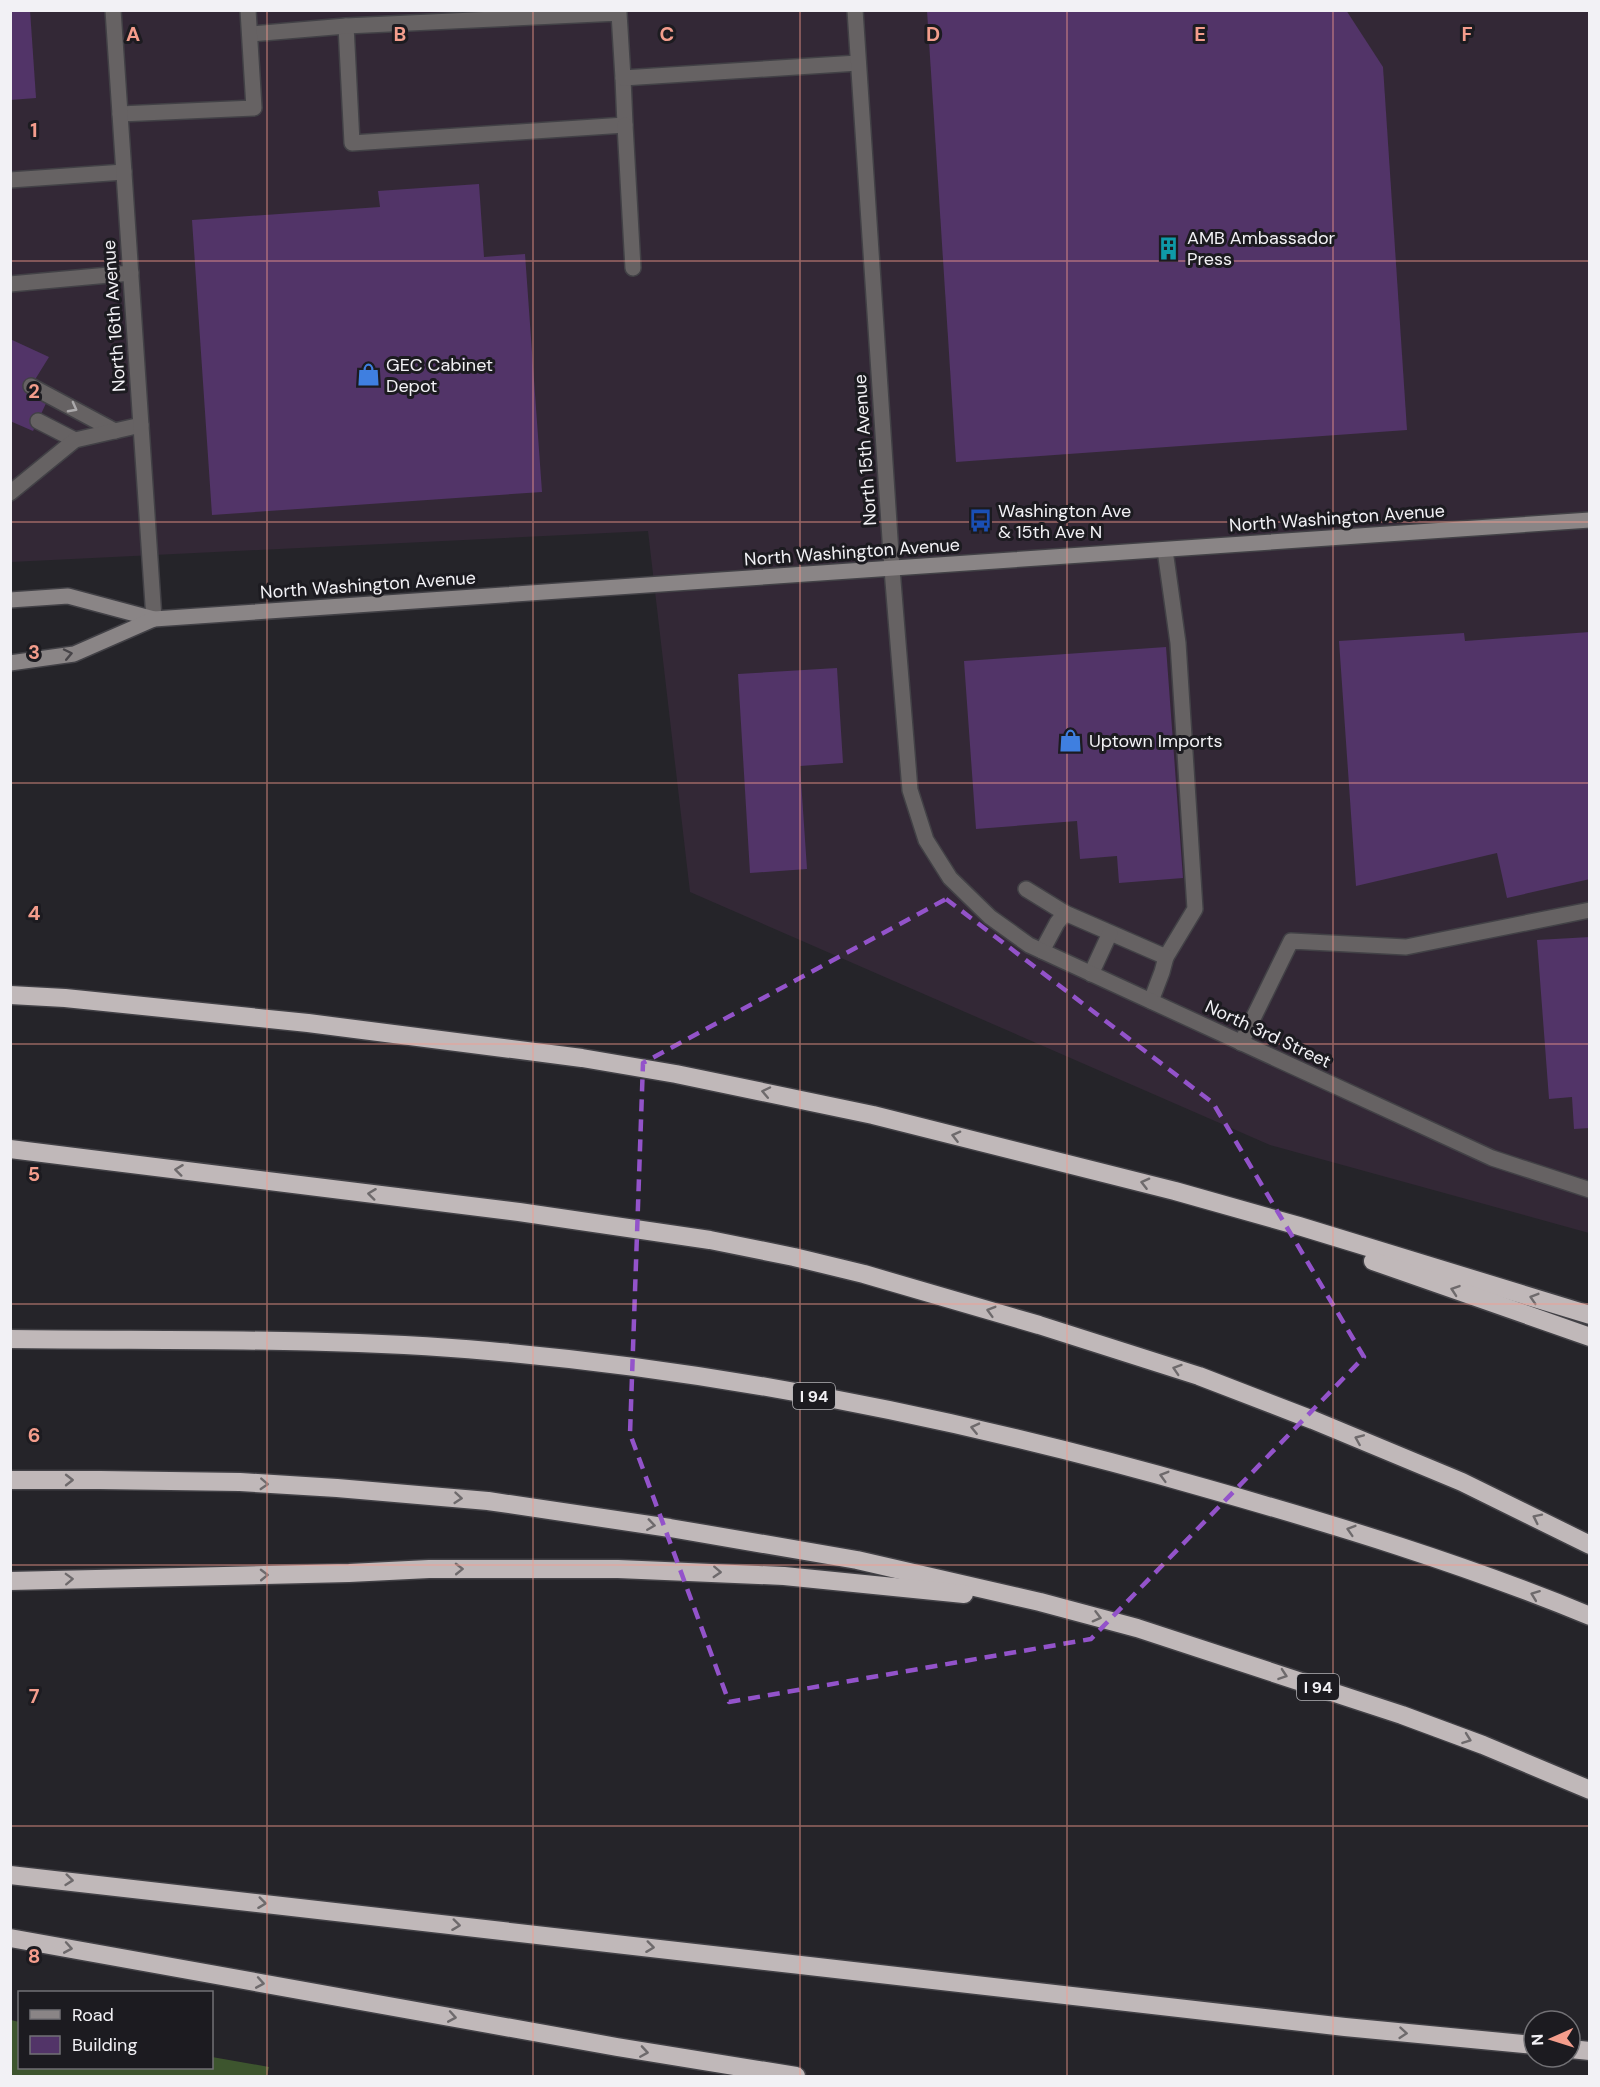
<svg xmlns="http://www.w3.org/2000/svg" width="1600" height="2087" viewBox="0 0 1600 2087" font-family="'DM Sans',sans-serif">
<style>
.industrial{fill:#332836}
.park{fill:#3d552e}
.building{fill:#523468}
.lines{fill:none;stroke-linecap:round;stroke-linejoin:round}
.service-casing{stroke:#424146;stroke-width:18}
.minor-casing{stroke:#424146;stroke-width:18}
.secondary-casing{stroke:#424146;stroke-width:18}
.motorway-casing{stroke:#424146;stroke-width:21}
.service{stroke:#666263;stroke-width:15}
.minor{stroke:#666263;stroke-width:15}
.secondary{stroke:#8a8586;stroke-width:15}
.motorway{stroke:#c0b8b9;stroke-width:18}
.oneway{stroke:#acaaac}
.oneway2{stroke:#484549}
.oneway3{stroke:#6e6a6c}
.marked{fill:none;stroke:#9353ca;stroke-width:4.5;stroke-dasharray:12 8;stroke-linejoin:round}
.grid{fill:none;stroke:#f49d8c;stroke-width:1.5;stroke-opacity:0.55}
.labels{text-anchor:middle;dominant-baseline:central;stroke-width:6;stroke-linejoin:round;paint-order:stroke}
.shield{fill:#1c1b20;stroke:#b2b1b5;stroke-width:1.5}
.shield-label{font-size:16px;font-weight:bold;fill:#f2f1f5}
.poi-label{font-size:18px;fill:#f2f1f5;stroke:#1c1b20;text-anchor:start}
.street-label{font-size:18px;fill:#f2f1f5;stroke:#1c1b20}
.grid-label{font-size:20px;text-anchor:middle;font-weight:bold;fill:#f49d8c;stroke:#1c1b20;stroke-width:6;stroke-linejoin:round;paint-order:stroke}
</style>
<rect width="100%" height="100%" fill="#252429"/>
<polygon class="industrial" points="10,11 1589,11 1589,1233 1270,1145 690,892 648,531 11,562"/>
<polygon class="park" points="11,2020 19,2022 20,2068 212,2068 212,2057 269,2067 267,2076 11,2076"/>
<g class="building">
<polygon points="10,10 30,10 36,98 10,100"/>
<polygon points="927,10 1346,10 1383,67 1407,430 956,462"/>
<polygon points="479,184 484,257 525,254 542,492 212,515 192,220 380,207 378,191"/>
<polygon points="10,339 49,357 31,386 49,397 33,431 10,421"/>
<polygon points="1590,632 1590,879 1507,898 1497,853 1356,886 1339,641 1464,633 1465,641"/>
<polygon points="1166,647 1183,878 1119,883 1117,856 1080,859 1077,821 976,829 964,661"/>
<polygon points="837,668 843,763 800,766 807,869 750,873 738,674"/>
<polygon points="1590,937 1590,1128 1574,1129 1572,1097 1549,1099 1537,940"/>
</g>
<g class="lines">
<defs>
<g id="service">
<polyline points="346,26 352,143 625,125 623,78"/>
<polyline points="250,34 346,26 619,13 623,78 858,63"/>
<polyline points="120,114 254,108 248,10"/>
<polyline points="625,125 633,268"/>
<polyline points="10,180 124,172"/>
<polyline points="10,284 131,273"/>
<polyline points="31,386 115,431"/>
<polyline points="38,421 75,440"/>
<polyline points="10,493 75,440 141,425"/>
<polyline points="1165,550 1178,643 1195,909 1166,957"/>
<polyline points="1026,889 1065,913"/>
<polyline points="1042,951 1057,923 1065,913 1166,957 1162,972 1151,1001"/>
<polyline points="1091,974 1110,933"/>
<polyline points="1241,1043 1291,941 1406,947 1590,910"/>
</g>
<g id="minor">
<polyline points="113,10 154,619"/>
<polyline points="855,10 892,569 910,790 926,840 950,878 990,917 1029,945 1492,1158 1590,1190"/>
</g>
<g id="secondary">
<polyline points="10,600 68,596 154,619 1590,520"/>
<polyline points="10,663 74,654 154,619"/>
</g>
<g id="motorway">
<polyline points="10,995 65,998 308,1023 582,1058 676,1074 873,1115 1175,1191 1299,1226 1590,1315"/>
<polyline points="10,1149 519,1212 710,1240 794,1257 864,1274 1039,1325 1199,1376 1313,1420 1462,1482 1590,1545"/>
<polyline points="1373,1261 1590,1337"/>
<path d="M10 1339C170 1341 330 1337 489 1351 732 1372 971 1421 1205 1488 1336 1525 1464 1564 1590 1616"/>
<polyline points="10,1480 100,1480 240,1482 337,1488 488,1501 670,1528 857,1560 1040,1602 1137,1628 1402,1715 1483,1745 1590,1790"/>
<polyline points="10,1581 349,1573 429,1569 618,1569 784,1576 964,1594"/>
<polyline points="10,1875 1345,2027 1534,2045"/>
<polyline points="10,1938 617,2047 796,2076"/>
<polyline points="1570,2049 1590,2051"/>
</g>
</defs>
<use href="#service" class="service-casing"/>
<use href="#minor" class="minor-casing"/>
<use href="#secondary" class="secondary-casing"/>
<use href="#motorway" class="motorway-casing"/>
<use href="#service" class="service"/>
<use href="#minor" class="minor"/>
<use href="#secondary" class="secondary"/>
<use href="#motorway" class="motorway"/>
</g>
<defs><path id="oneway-chevron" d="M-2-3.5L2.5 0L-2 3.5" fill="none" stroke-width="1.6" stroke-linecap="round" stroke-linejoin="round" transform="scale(1.5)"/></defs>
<use class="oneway" href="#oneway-chevron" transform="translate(73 408) rotate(28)"/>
<use class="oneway2" href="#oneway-chevron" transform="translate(68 654) rotate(-12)"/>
<g class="oneway3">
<use href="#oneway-chevron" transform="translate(766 1092) rotate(-168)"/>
<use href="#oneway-chevron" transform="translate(956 1136) rotate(-166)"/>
<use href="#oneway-chevron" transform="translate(179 1170) rotate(-173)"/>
<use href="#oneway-chevron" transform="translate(1145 1183) rotate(-166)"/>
<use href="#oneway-chevron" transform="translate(372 1194) rotate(-173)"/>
<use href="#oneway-chevron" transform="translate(1455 1290) rotate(-161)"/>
<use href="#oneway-chevron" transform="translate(1534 1298) rotate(-163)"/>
<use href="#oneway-chevron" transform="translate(991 1311) rotate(-164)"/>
<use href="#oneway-chevron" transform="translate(1177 1369) rotate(-162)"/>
<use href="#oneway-chevron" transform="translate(975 1428) rotate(-167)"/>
<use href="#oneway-chevron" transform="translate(1359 1439) rotate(-157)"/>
<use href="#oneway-chevron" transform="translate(1164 1476) rotate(-164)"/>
<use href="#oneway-chevron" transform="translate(69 1480)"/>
<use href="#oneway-chevron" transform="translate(264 1484) rotate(3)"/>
<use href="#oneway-chevron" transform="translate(458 1498) rotate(5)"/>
<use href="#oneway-chevron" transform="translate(1537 1518) rotate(-154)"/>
<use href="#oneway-chevron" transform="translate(651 1525) rotate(8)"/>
<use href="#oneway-chevron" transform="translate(1351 1530) rotate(-163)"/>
<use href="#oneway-chevron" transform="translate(459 1569) rotate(-1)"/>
<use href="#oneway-chevron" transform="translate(717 1572) rotate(3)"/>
<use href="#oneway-chevron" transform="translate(264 1575) rotate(-1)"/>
<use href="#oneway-chevron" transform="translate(69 1579) rotate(-2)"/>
<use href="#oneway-chevron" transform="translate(1535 1595) rotate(-159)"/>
<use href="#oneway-chevron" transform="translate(1097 1617) rotate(15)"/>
<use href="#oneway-chevron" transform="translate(1283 1675) rotate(19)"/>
<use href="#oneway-chevron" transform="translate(1467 1739) rotate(20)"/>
<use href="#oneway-chevron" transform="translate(69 1880) rotate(6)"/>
<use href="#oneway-chevron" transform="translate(262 1903) rotate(7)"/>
<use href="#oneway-chevron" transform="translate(456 1925) rotate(7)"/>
<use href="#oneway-chevron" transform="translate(650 1947) rotate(7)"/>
<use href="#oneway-chevron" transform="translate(68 1948) rotate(10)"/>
<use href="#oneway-chevron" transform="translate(260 1983) rotate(10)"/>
<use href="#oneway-chevron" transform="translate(452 2017) rotate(10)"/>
<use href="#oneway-chevron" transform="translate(1403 2033) rotate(5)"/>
<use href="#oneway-chevron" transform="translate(644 2052) rotate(9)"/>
</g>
<path class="marked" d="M946 899 1213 1103 1364 1357 1091 1639 729 1702 630 1434 643 1063Z"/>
<path class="grid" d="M267 10V2076M533 10V2076M800 10V2076M1067 10V2076M1333 10V2076M10 261H1590M10 522H1590M10 783H1590M10 1044H1590M10 1304H1590M10 1565H1590M10 1826H1590"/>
<defs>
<symbol id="building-bare" viewBox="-9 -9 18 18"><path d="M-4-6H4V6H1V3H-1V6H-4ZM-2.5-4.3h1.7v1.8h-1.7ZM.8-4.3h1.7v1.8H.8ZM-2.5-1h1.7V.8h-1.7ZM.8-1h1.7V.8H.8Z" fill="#0f9aa8" stroke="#1c1b20" stroke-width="2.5" paint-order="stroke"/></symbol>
<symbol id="shop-bare" viewBox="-9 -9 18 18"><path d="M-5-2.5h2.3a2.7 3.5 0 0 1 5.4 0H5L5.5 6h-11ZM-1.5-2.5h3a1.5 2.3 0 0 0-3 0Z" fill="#3f7fe0" stroke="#1c1b20" stroke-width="2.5" paint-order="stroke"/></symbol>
<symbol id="bus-bare" viewBox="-9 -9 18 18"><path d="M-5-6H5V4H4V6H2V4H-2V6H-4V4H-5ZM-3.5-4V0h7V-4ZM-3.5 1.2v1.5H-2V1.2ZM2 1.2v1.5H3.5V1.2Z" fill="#1a4fb4" stroke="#1c1b20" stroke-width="2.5" paint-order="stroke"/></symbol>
</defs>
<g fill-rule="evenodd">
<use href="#building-bare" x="1152" y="232" width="33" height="33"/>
<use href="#shop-bare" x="352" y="358" width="33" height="33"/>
<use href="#bus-bare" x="964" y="504" width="33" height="33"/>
<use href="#shop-bare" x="1054" y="724" width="33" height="33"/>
</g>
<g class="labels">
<g class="shield">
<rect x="793" y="1383" width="42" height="26" rx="4.5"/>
<rect x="1297" y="1674" width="42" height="26" rx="4.5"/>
</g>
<g class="shield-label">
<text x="814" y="1396">I 94</text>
<text x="1318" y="1687">I 94</text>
</g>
<g class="poi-label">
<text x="1187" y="238">AMB Ambassador<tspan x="1187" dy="21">Press</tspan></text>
<text x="386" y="365">GEC Cabinet<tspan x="386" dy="21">Depot</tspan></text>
<text x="998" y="511">Washington Ave<tspan x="998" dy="21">&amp; 15th Ave N</tspan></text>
<text x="1089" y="741">Uptown Imports</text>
</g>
<g class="street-label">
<text transform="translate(114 316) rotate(-94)">North 16th Avenue</text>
<text transform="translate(865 450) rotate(-94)">North 15th Avenue</text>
<text transform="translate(1337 518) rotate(-4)">North Washington Avenue</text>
<text transform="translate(852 552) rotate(-4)">North Washington Avenue</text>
<text transform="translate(368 585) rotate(-4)">North Washington Avenue</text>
<text transform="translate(1268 1034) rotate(25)">North 3rd Street</text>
</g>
</g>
<g class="grid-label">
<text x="133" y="41">A</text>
<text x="400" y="41">B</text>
<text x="667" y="41">C</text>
<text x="933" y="41">D</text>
<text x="1200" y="41">E</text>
<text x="1467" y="41">F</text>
<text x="34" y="137">1</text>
<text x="34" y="398">2</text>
<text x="34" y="659">3</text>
<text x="34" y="920">4</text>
<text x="34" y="1181">5</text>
<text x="34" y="1442">6</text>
<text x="34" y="1703">7</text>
<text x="34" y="1963">8</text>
</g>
<rect width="1600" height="2087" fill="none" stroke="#f2f1f5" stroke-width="24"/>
<rect x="18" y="1991" width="195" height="78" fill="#1c1b20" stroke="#727175" stroke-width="1.5"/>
<rect x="30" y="2010" width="30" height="9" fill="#8a8586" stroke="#727175" stroke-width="1.5"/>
<text x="72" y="2021" font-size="18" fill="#f2f1f5">Road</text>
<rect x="30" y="2036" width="30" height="18" fill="#523468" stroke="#727175" stroke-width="1.5"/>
<text x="72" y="2051" font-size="18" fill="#f2f1f5">Building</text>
<g transform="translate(1552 2039) rotate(267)"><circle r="28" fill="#1c1b20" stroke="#727175" stroke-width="1.5"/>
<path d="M0-4.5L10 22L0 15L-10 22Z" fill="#f49d8c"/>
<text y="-9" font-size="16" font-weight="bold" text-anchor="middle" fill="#f2f1f5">N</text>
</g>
</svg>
